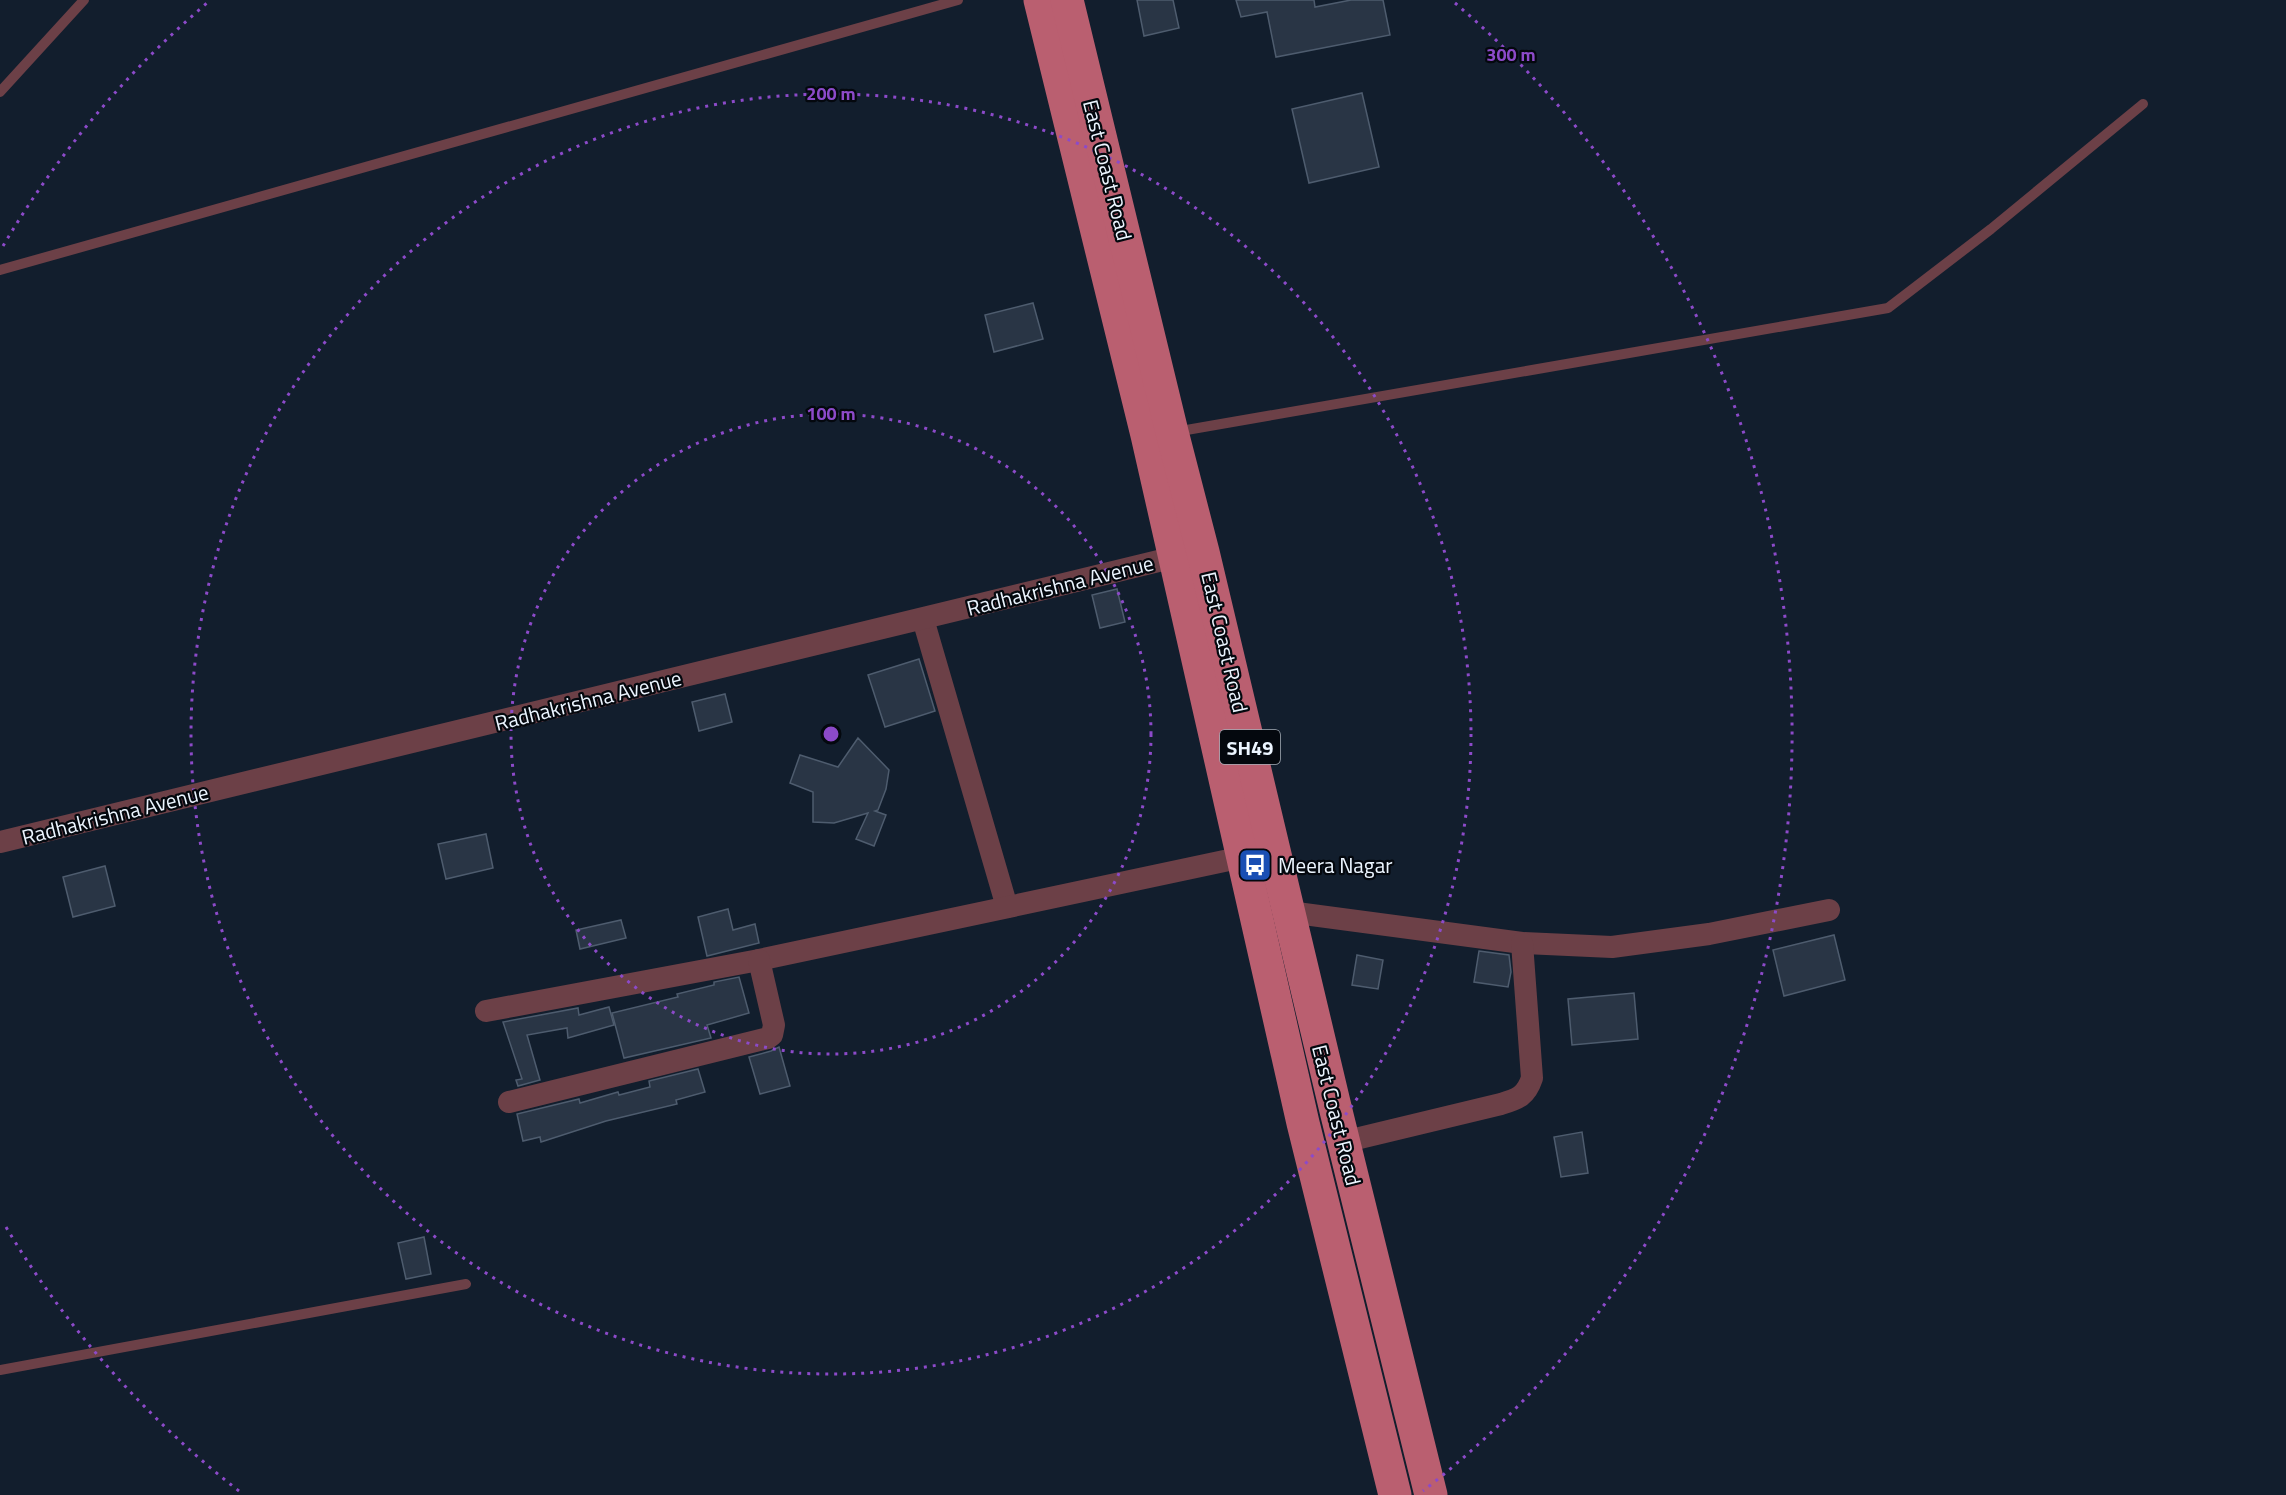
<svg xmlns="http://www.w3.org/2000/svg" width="2286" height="1495" viewBox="0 0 2286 1495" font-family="'Titillium Web',sans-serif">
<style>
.building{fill:#293545;stroke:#4e5c6e;stroke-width:1.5}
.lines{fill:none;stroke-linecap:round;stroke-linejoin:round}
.service{stroke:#6c4047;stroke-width:10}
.minor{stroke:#6c4047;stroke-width:22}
.primary{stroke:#ba5f70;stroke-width:33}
.ring{fill:none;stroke:#8c4ac9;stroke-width:3;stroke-dasharray:3 6}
.labels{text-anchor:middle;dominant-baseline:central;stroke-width:4.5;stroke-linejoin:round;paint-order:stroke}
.shield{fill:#04080e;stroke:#a6aeb7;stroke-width:1.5}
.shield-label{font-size:20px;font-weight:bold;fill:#ecf5ff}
.street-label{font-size:21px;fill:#ecf5ff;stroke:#04080e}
.poi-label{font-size:21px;fill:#ecf5ff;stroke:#04080e;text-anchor:start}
.centre{fill:#8c4ac9;stroke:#04080e;stroke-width:3}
.ring-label{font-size:18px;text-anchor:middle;font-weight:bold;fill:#8c4ac9;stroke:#04080e;stroke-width:4.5;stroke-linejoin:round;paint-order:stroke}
</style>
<rect width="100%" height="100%" fill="#121e2d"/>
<g class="building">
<polygon points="1137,0 1173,0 1179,28 1144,36"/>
<polygon points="1236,0 1314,0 1315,7 1351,0 1383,0 1390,35 1276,57 1267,12 1241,17"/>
<polygon points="1362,93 1379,167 1309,183 1292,109"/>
<polygon points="1033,303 1043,339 994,352 985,315"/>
<polygon points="1117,589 1125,622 1100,628 1092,595"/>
<polygon points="919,659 935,711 885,727 868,675"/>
<polygon points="725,694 732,722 699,731 692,702"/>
<polygon points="858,738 889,770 886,789 878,810 875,811 886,815 874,846 856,839 868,813 834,823 813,822 813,792 790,783 800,755 838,767"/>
<polygon points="486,834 493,868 446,879 438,844"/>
<polygon points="105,866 115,906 73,917 63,877"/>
<polygon points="728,909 733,930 755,924 759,943 707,956 698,917"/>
<polygon points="621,920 626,938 580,949 576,930"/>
<polygon points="1834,935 1845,980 1784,996 1773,950"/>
<polygon points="1479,951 1509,955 1511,972 1508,987 1474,982"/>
<polygon points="1357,955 1383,960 1378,989 1352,985"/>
<polygon points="739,977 749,1013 707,1025 711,1038 624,1058 612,1013 678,997 677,994 714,985 714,982"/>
<polygon points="1634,993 1638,1039 1572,1045 1568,999"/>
<polygon points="609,1007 614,1025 568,1038 567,1028 527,1035 540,1080 518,1086 516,1080 522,1079 503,1022 578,1008 579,1015"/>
<polygon points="779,1047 790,1086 760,1094 749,1057 771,1051"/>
<polygon points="698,1069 705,1092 676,1100 677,1104 606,1121 541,1142 540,1137 523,1141 517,1114 579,1099 580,1103 618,1092 619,1095 650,1087 649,1081"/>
<polygon points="1582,1132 1588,1173 1561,1177 1554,1137"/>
<polygon points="424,1237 431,1274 406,1279 398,1243"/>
</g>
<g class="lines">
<g class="service">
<polyline points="0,92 84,0"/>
<polyline points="0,270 958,0"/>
<polyline points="1175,432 1888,308 1991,229 2143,104"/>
<polyline points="0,1370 466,1284"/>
</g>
<g class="minor">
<polyline points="923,619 1007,907"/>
<polyline points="0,842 1175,557"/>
<polyline points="1289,912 1522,943 1612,947 1709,934 1829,910"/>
<polyline points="486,1011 759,960 1243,857"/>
<polyline points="509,1102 768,1038 772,1035 774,1025 759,960"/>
<path d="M1343 1142 1501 1104C1518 1099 1526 1096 1532 1078L1522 943"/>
</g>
<g class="primary">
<polyline points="1040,0 1147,435 1303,1123 1395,1495"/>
<polyline points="1067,0 1172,432 1203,552 1337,1115 1431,1495"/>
</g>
</g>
<g class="ring">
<circle cx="831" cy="734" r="320"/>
<circle cx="831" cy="734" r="640"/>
<path d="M239 1491A961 961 0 0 1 3 1222M3 246A961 961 0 0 1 207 3M1455 3A961 961 0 0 1 1423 1491"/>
</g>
<defs>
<symbol id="bus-square" viewBox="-11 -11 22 22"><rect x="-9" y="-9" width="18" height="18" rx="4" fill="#1a4fb4" stroke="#04080e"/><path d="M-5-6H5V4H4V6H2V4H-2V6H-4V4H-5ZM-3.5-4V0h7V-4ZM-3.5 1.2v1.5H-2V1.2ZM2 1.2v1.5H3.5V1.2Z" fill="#fff"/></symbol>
</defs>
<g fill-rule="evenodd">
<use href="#bus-square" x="1236" y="846" width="38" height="38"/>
</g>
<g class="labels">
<rect class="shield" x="1220" y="730" width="60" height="34" rx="4.5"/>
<g class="shield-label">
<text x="1250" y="747">SH49</text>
</g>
<g class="street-label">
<text transform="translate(1108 170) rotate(76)">East Coast Road</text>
<text transform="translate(1060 585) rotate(-14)">Radhakrishna Avenue</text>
<text transform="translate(1225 642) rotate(77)">East Coast Road</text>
<text transform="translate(588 700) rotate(-14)">Radhakrishna Avenue</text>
<text transform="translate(115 814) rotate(-14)">Radhakrishna Avenue</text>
<text transform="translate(1337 1115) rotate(76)">East Coast Road</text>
</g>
<g class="poi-label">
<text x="1278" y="865">Meera Nagar</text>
</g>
</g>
<circle cx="831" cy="734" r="9" class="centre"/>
<g class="ring-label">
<text x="1511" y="61">300 m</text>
<text x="831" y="100">200 m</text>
<text x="831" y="420">100 m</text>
</g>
</svg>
